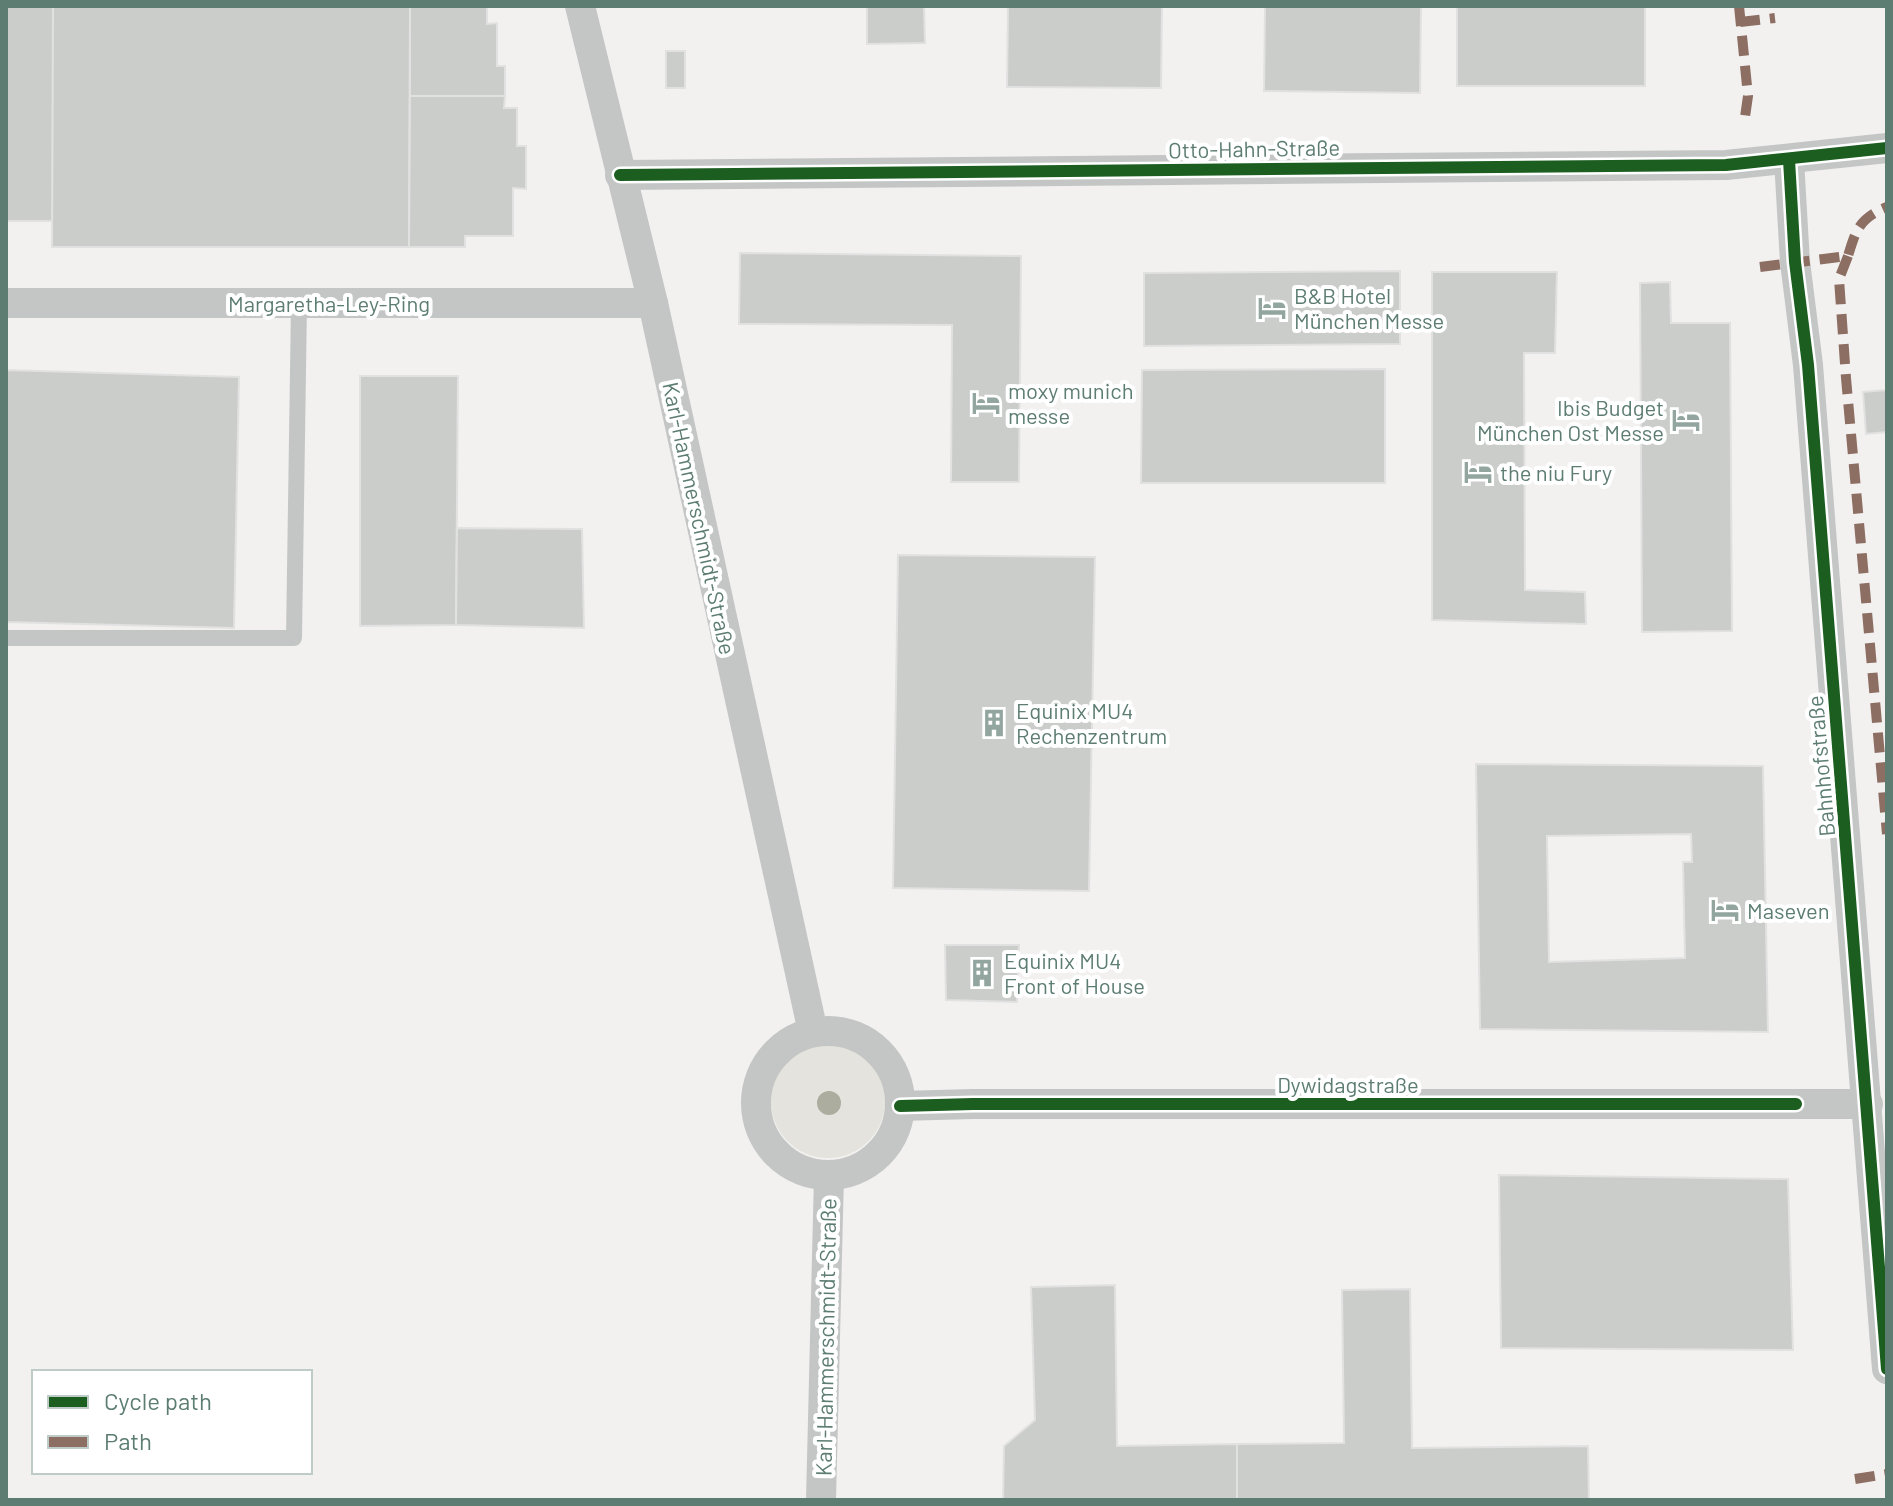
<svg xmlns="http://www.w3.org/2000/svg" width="1893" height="1506" viewBox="0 0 1893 1506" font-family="Barlow,sans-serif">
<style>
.green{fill:#e5e3dd}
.building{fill:#cbcdcb;stroke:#e2e1e1;stroke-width:2;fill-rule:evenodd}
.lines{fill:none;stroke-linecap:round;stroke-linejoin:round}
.lane{stroke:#c3c6c5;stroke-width:16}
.street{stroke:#c3c6c5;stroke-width:30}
.quiet{stroke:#8d6e63;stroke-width:10;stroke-dasharray:20 10;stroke-linecap:butt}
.cycleway-casing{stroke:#fff;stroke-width:17}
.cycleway{stroke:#1b5e20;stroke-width:12}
.tree{fill:#adad9f}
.labels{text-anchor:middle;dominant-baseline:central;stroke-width:8;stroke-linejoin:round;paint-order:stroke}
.street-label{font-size:22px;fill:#5d7d73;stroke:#fff}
.poi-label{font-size:22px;fill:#5d7d73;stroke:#fff;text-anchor:start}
</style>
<rect width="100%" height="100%" fill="#f3f1f0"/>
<circle class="green" cx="828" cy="1101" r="57"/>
<g class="building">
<rect x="6" y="6" width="47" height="215"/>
<polygon points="53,6 410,6 409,247 52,247"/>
<polygon points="410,6 487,6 487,24 497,23 497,66 505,66 505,96 410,96"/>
<polygon points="867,6 924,6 925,43 867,44"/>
<polygon points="1008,6 1162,6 1161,88 1007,87"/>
<polygon points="1265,6 1421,6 1420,93 1264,91"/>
<rect x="1457" y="6" width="188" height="80"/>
<rect x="666" y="51" width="19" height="37"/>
<polygon points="410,96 505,96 504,108 517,108 517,146 526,146 526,189 513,188 513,236 465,236 465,247 409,247"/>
<polygon points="740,253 1021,256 1019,482 951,482 952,325 739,324"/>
<polygon points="1400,271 1400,344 1144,346 1144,273"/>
<polygon points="1432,272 1557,272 1555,353 1524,353 1525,590 1585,592 1586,624 1432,620"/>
<polygon points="1670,282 1671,323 1730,323 1732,631 1642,632 1640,283"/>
<polygon points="1385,369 1385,483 1141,483 1142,370"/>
<polygon points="6,370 239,377 234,628 7,622"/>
<polygon points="360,376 458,376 456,625 360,626"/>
<polygon points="1886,390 1887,432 1866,434 1863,392"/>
<polygon points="457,528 582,529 584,628 456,625"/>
<polygon points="898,555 1095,557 1089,891 893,888"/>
<path d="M1476 764 1763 766 1768 1032 1480 1029ZM1691 834 1692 862H1683L1685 958 1549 962 1547 836Z"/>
<polygon points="945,945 1019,945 1017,1002 946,1000"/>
<polygon points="1499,1175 1788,1179 1793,1350 1501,1348"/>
<polygon points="1115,1285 1117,1446 1237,1444 1237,1500 1003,1500 1004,1446 1035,1420 1031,1287"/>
<polygon points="1410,1289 1412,1448 1588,1446 1589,1500 1237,1500 1237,1444 1344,1443 1342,1290"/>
</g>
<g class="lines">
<polyline class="lane" points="6,638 294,638 299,304"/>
<g class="street">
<polyline points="580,6 653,303 813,1032"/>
<polyline points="1789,160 1795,262 1808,365 1887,1369"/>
<polyline points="620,175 1726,165 1887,148"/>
<polyline points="6,303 653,303"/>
<circle cx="828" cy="1103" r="72"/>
<polyline points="900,1106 973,1104 1868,1104"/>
<polyline points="821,1500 829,1175"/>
</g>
<g class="quiet">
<polyline points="1739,6 1748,96 1745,117"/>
<polyline points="1740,22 1775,18"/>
<polyline points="1848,256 1839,279 1846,378 1887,834"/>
<path d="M1760 267 1848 256C1856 229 1860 218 1887 207"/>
<polyline points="1855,1479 1887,1474"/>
</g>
<defs>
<g id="cycleway">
<polyline points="1789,160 1795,262 1808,365 1887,1369"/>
<polyline points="620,175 1726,165 1887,148"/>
<polyline points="900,1106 973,1104 1796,1104"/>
</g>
</defs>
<use href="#cycleway" class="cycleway-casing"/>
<use href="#cycleway" class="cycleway"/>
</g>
<circle class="tree" cx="829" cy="1103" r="12"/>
<defs>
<symbol id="hotel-bare" viewBox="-9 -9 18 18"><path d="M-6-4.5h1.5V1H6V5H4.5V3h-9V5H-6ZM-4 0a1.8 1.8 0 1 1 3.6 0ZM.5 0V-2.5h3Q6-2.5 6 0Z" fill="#92a69f" stroke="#fff" stroke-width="2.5" paint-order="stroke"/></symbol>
<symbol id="building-bare" viewBox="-9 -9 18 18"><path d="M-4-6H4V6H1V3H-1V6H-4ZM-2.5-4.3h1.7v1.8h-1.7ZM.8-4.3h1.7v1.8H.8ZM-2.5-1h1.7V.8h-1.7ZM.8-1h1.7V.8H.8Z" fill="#92a69f" stroke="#fff" stroke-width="2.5" paint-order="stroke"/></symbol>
</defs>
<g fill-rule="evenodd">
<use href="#hotel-bare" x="1252" y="288" width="40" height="40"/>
<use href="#hotel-bare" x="966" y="383" width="40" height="40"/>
<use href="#hotel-bare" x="1666" y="400" width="40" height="40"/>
<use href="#hotel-bare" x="1458" y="452" width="40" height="40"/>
<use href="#building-bare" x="974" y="703" width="40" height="40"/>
<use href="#hotel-bare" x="1705" y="890" width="40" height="40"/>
<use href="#building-bare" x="962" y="953" width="40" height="40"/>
</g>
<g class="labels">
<g class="street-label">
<text transform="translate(1254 148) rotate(-1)">Otto-Hahn-Straße</text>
<text x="329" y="303">Margaretha-Ley-Ring</text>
<text transform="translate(700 518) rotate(78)">Karl-Hammerschmidt-Straße</text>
<text transform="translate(1820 766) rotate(-95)">Bahnhofstraße</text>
<text x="1348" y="1084">Dywidagstraße</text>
<text transform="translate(825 1337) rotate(-89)">Karl-Hammerschmidt-Straße</text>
</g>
<g class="poi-label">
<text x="1294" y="295">B&amp;B Hotel<tspan x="1294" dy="25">München Messe</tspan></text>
<text x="1008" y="390">moxy munich<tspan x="1008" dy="25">messe</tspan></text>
<text x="1664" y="407" text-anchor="end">Ibis Budget<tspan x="1664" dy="25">München Ost Messe</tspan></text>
<text x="1500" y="472">the niu Fury</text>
<text x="1016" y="710">Equinix MU4<tspan x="1016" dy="25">Rechenzentrum</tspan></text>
<text x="1747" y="910">Maseven</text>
<text x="1004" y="960">Equinix MU4<tspan x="1004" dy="25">Front of House</tspan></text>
</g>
</g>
<rect width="1893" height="1506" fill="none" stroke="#5d7d73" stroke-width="16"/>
<rect x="32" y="1370" width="280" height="104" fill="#ffffff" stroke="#becbc7" stroke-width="2"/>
<rect x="48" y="1396" width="40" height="12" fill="#1b5e20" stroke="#becbc7" stroke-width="2"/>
<text x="104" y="1410" font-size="24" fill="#5d7d73">Cycle path</text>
<rect x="48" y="1436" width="40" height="12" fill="#8d6e63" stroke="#becbc7" stroke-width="2"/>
<text x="104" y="1450" font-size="24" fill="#5d7d73">Path</text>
</svg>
